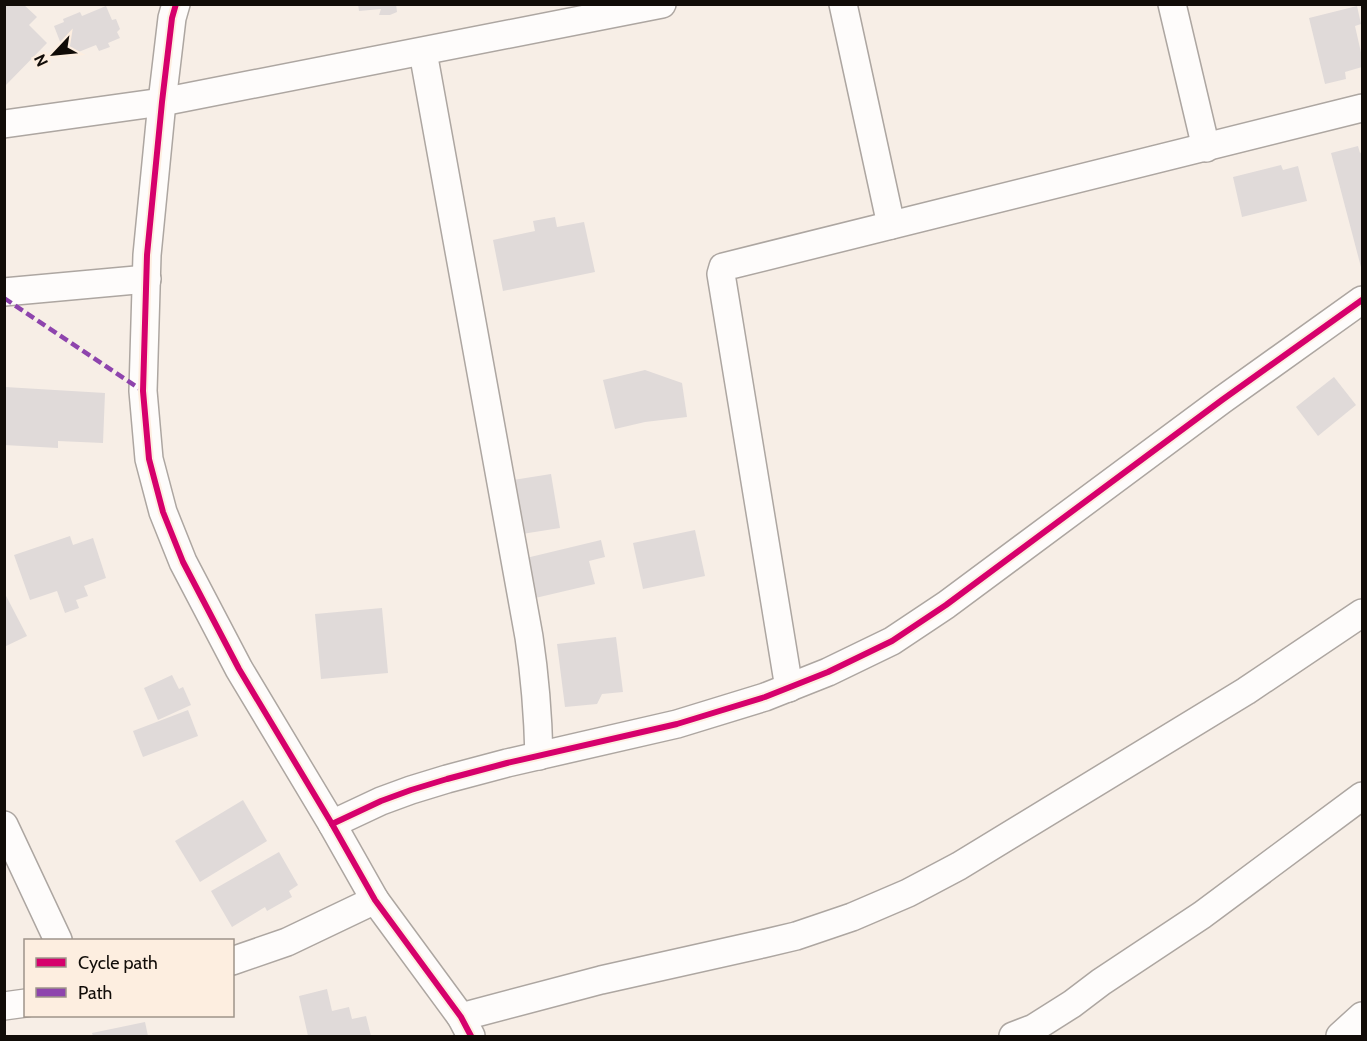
<svg xmlns="http://www.w3.org/2000/svg" width="1367" height="1041" viewBox="0 0 1367 1041" font-family="Cabin,sans-serif">
<style>
.building{fill:#e0dad9}
.lines{fill:none;stroke-linecap:round;stroke-linejoin:round}
.minor-casing{stroke:#ada6a1;stroke-width:30}
.minor{stroke:#fefcfb;stroke-width:27}
.quiet{stroke:#8e44ad;stroke-width:4.5;stroke-dasharray:9 4.5;stroke-linecap:butt}
.cycleway-casing{stroke:#fdeee0;stroke-width:10}
.cycleway{stroke:#d6006c;stroke-width:6}
</style>
<rect width="100%" height="100%" fill="#f7eee6"/>
<g class="building">
<polygon points="4,4 23,4 37,17 29,25 47,43 4,87"/>
<polygon points="358,4 396,4 397,12 390,15 379,15 381,9 359,11"/>
<polygon points="106,6 112,20 116,19 120,29 117,32 120,38 108,43 110,47 99,51 96,45 66,57 54,26 64,22 63,19 80,12 82,16"/>
<polygon points="1357,6 1361,24 1355,26 1362,57 1362,67 1345,72 1346,79 1325,84 1309,18"/>
<polygon points="1358,146 1360,153 1362,152 1362,271 1331,153"/>
<polygon points="1281,165 1283,170 1298,166 1307,201 1242,217 1233,177"/>
<polygon points="555,217 557,227 584,222 595,272 503,291 493,240 535,231 533,221"/>
<polygon points="645,370 682,383 687,417 645,422 615,429 603,380"/>
<polygon points="1334,377 1356,405 1318,436 1296,407"/>
<polygon points="5,387 105,393 103,443 58,441 58,448 4,445"/>
<polygon points="551,474 560,528 522,534 513,480"/>
<polygon points="695,530 705,576 643,589 633,543"/>
<polygon points="70,536 73,545 93,538 106,578 84,586 88,596 76,600 79,608 65,613 57,591 30,600 14,555"/>
<polygon points="601,540 605,557 589,561 595,584 531,599 522,559"/>
<polygon points="4,592 27,636 4,647"/>
<polygon points="382,608 388,673 321,679 315,614"/>
<polygon points="616,637 623,692 602,694 597,704 565,707 557,644"/>
<polygon points="172,675 179,689 183,687 191,705 158,720 144,688"/>
<polygon points="188,710 198,736 143,757 133,731"/>
<polygon points="243,800 267,841 200,882 175,841"/>
<polygon points="279,852 298,885 289,891 292,897 267,911 265,907 232,927 211,891"/>
<polygon points="327,989 332,1011 349,1007 352,1019 366,1016 371,1036 308,1036 299,996"/>
<polygon points="145,1022 148,1036 93,1036 92,1033"/>
</g>
<g class="lines">
<defs>
<g id="minor">
<polyline points="176,4 172,18 162,102 147,255 143,391 149,459 163,512 183,562 239,669 332,824 375,900 461,1017 471,1036"/>
<polyline points="843,4 891,225"/>
<polyline points="1172,4 1206,148"/>
<path d="M423 52 529 637C535 677 538 716 539 756"/>
<polyline points="4,124 162,102 662,4"/>
<polyline points="4,292 147,279"/>
<polyline points="789,688 721,274 723,267 1362,108"/>
<polyline points="332,824 381,801 411,790 447,779 507,763 677,724 765,697 828,672 892,641 946,605 1222,400 1362,300"/>
<polyline points="4,825 58,940"/>
<polyline points="232,961 287,942 375,900"/>
<polyline points="4,1006 26,1003"/>
<polyline points="461,1017 601,980 762,944 796,936 852,917 908,893 959,866 1246,691 1362,613"/>
<polyline points="1013,1036 1034,1028 1072,1004 1101,982 1202,915 1362,796"/>
<polyline points="1340,1036 1362,1016"/>
</g>
</defs>
<use href="#minor" class="minor-casing"/>
<use href="#minor" class="minor"/>
<polyline class="quiet" points="4,298 143,391"/>
<defs>
<g id="cycleway">
<polyline points="176,4 172,18 162,102 147,255 143,391 149,459 163,512 183,562 239,669 332,824 375,900 461,1017 471,1036"/>
<polyline points="332,824 381,801 411,790 447,779 507,763 677,724 765,697 828,672 892,641 946,605 1222,400 1362,300"/>
</g>
</defs>
<use href="#cycleway" class="cycleway-casing"/>
<use href="#cycleway" class="cycleway"/>
</g>
<rect width="1367" height="1041" fill="none" stroke="#110c08" stroke-width="12"/>
<rect x="24" y="939" width="210" height="78" fill="#fdeee0" stroke="#9f948a" stroke-width="1.5"/>
<rect x="36" y="958" width="30" height="9" fill="#d6006c" stroke="#9f948a" stroke-width="1.5"/>
<text x="78" y="969" font-size="18" fill="#110c08">Cycle path</text>
<rect x="36" y="988" width="30" height="9" fill="#8e44ad" stroke="#9f948a" stroke-width="1.5"/>
<text x="78" y="999" font-size="18" fill="#110c08">Path</text>
<g transform="translate(54 54) rotate(244)" stroke="#fdeee0" stroke-width="4.5" paint-order="stroke">
<path d="M0-4.5L10 22L0 15L-10 22Z" fill="#110c08"/>
<text y="-9" font-size="16" font-weight="bold" text-anchor="middle" fill="#110c08">N</text>
</g>
</svg>
